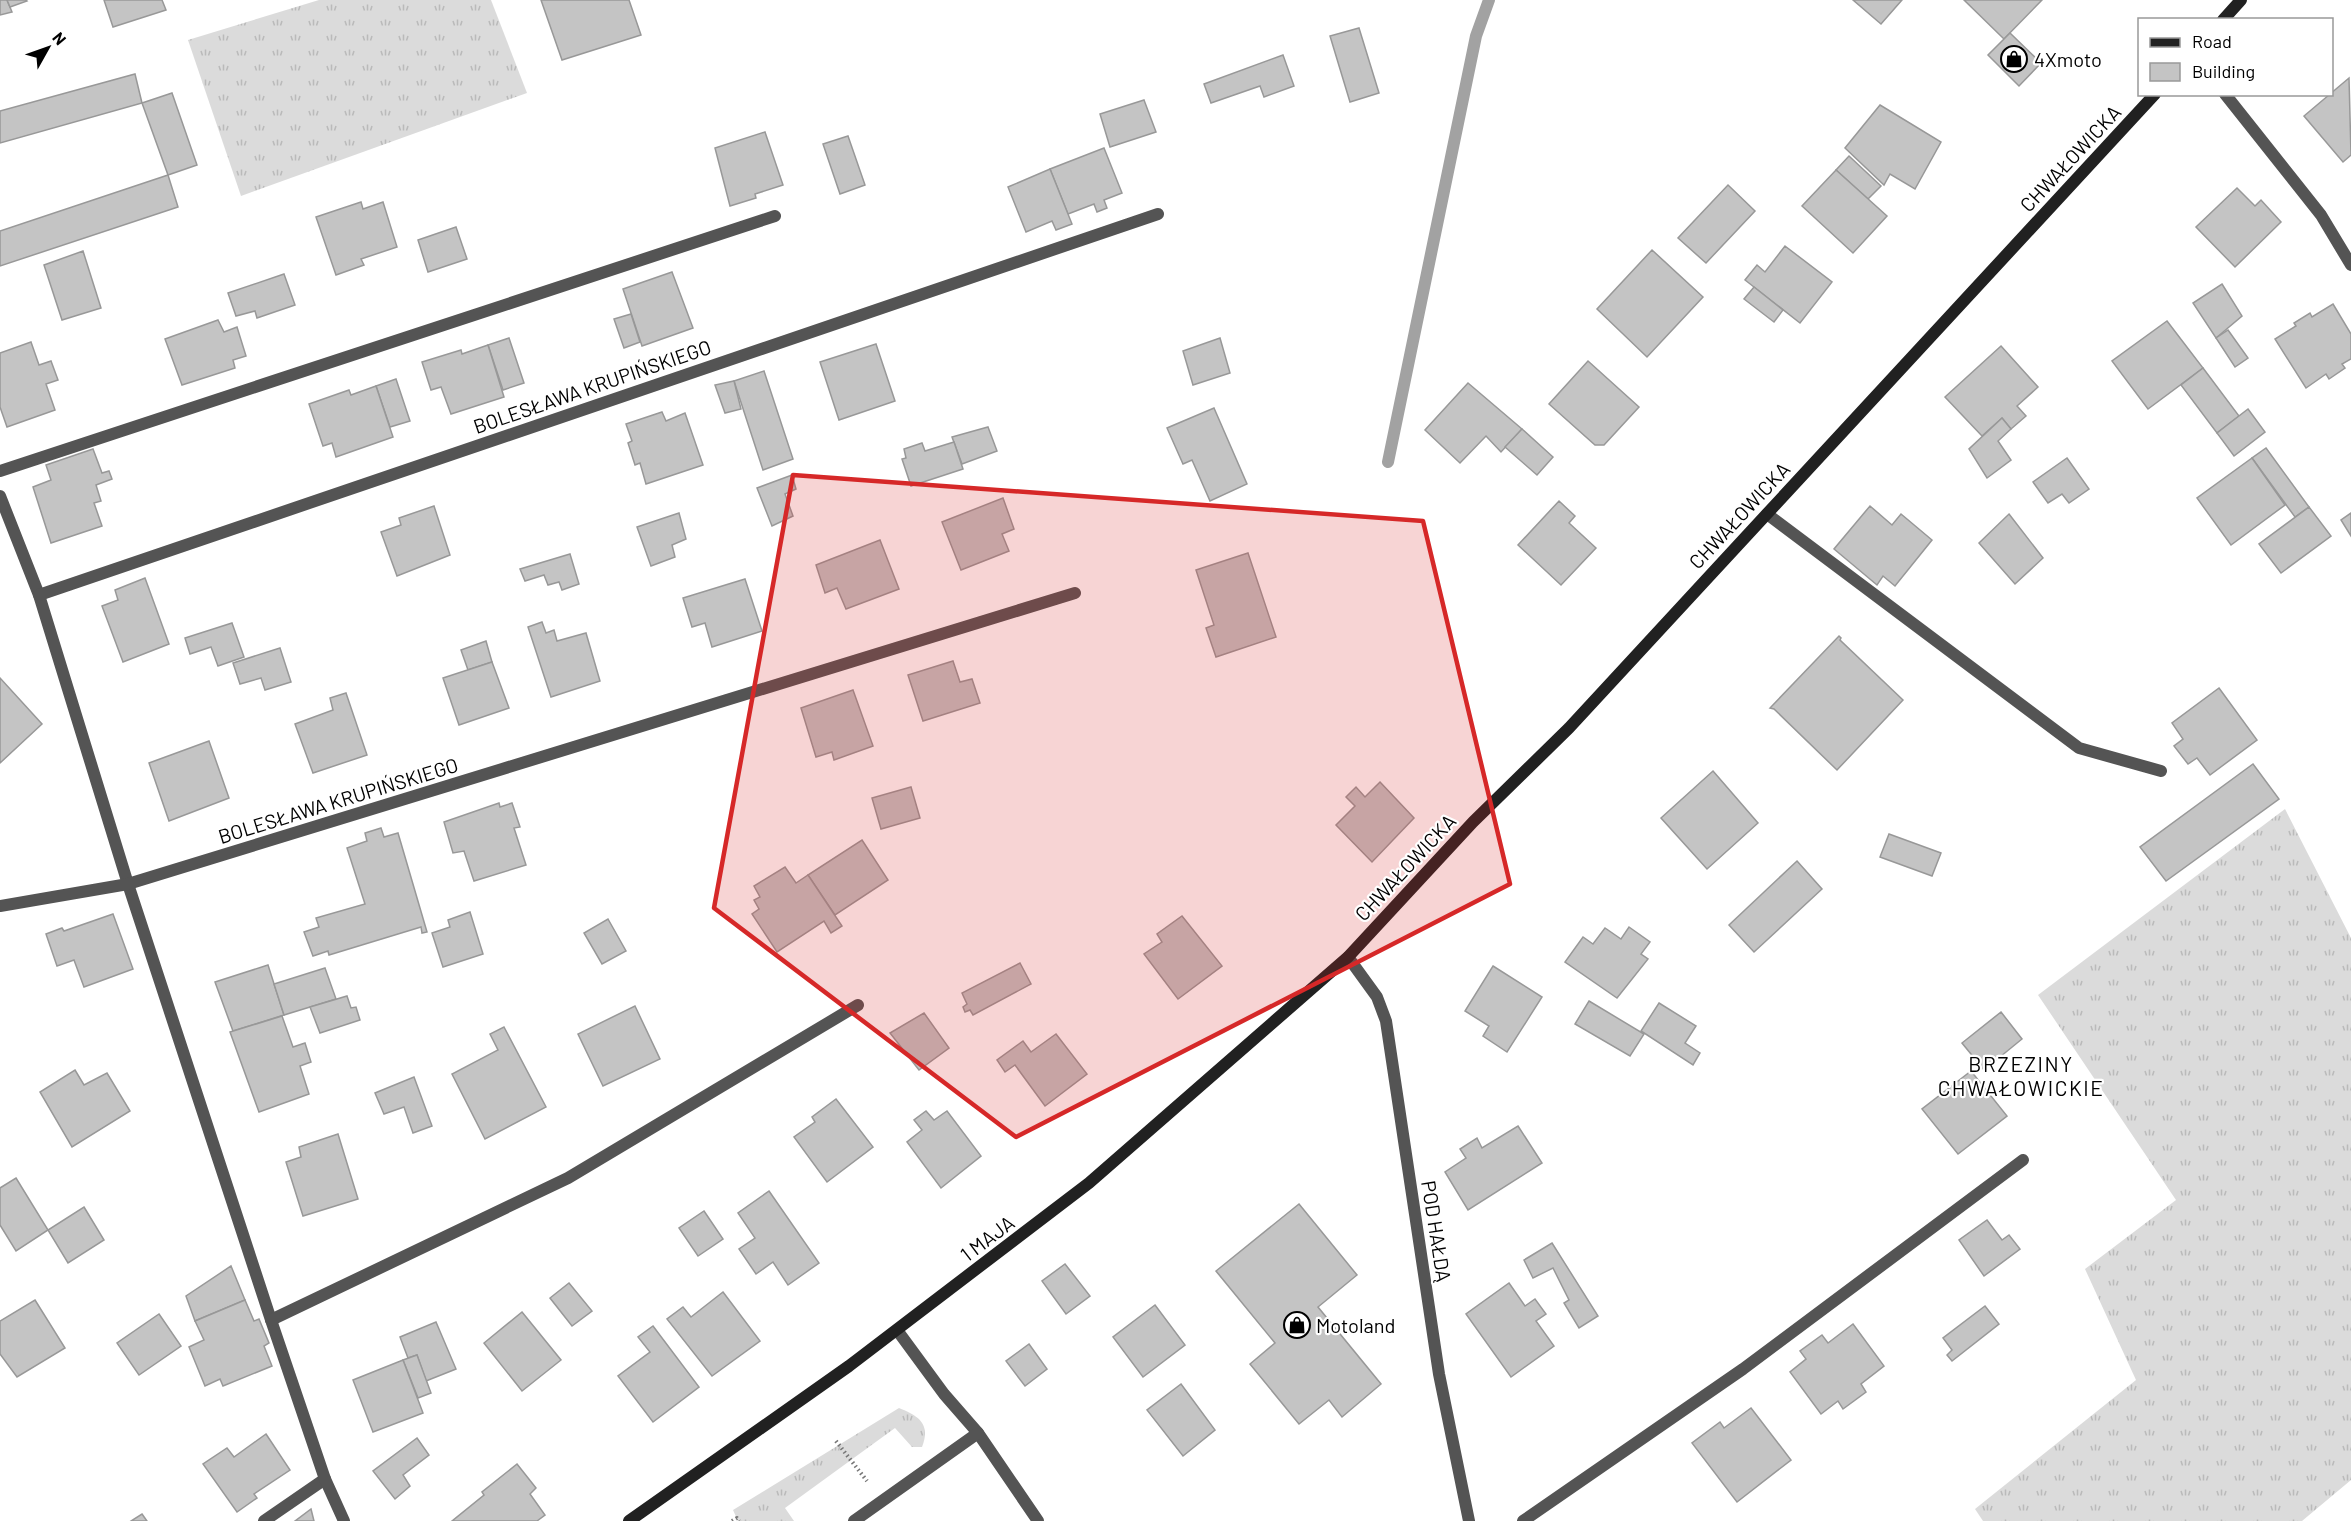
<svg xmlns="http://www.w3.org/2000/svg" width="2351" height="1521" viewBox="0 0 2351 1521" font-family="Barlow,sans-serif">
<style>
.grass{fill:url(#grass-tufts)}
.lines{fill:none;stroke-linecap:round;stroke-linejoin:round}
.stream{stroke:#a2a2a2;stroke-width:12}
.building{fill:#c4c4c4;stroke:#989898;stroke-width:1.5}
.path{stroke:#767676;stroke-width:4;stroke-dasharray:1.5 3;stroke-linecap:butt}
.service{stroke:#545454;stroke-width:12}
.minor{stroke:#545454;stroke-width:12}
.secondary{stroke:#212121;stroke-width:12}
.marked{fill:#d62828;fill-opacity:0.2;stroke:#d62828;stroke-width:4.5;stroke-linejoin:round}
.labels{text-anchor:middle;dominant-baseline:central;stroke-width:4.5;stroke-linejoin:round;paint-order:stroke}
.poi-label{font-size:20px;fill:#000;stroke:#fff;text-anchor:start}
.street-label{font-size:20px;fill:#000;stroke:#fff}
.neighbourhood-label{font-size:21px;letter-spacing:1.5px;fill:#000;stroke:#fff}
</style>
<defs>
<pattern id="grass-tufts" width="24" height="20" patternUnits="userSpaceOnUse" patternTransform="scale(1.5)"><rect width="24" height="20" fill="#dbdbdb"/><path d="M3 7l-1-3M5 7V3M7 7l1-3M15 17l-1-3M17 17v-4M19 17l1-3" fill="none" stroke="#bababa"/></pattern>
</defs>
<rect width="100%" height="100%" fill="#fff"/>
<g class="grass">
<polygon points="319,0 491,0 527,93 241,196 188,40"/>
<polygon points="2285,809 2351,938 2351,1480 2302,1521 1983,1521 1975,1509 2136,1380 2085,1269 2176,1200 2038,995"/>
<path d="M899 1408C919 1416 931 1424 922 1447H912L895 1428 785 1508 794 1521H738L733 1510Z"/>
</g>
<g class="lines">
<polyline class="stream" points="1388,462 1476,36 1489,0"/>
</g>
<g class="building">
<polygon points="0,0 7,0 12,12 0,15"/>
<polygon points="7,0 26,0 27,1 10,7"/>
<polygon points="104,0 162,0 166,10 113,27"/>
<polygon points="541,0 629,0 641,35 562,60"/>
<polygon points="1853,0 1902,0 1881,24"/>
<polygon points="1964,0 2042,0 2004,39"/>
<polygon points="1359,28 1379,93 1350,102 1330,36"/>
<polygon points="2010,33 2041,63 2019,86 1988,55"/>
<polygon points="1283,55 1294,86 1264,97 1260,86 1211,103 1204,84"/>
<polygon points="135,74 142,103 0,143 0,111"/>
<polygon points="2349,78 2351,155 2343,162 2304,116"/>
<polygon points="172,93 197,165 168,175 142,103"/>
<polygon points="1144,100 1156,132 1110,147 1100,114"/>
<polygon points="1880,105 1941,142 1915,189 1890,174 1884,185 1845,148"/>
<polygon points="765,132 783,185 755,194 756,198 730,206 715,148"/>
<polygon points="848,136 865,185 840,194 823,144"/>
<polygon points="1104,148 1122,193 1104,200 1107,208 1097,212 1094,204 1068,214 1050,169"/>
<polygon points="1849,156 1881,186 1868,199 1836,170"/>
<polygon points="1050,169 1072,224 1056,230 1052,221 1026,232 1008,187"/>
<polygon points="1836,170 1887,216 1853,253 1802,206"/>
<polygon points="168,175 178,207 0,266 0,231"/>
<polygon points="1728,185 1755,211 1706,263 1678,238"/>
<polygon points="2237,188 2255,206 2261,200 2281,222 2235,267 2196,227"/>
<polygon points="361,202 363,209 383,202 397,247 361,259 364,265 336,275 316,217"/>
<polygon points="456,227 467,259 428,272 418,240"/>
<polygon points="1785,246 1832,282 1800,323 1745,280 1757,265 1765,272"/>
<polygon points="1652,250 1703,297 1647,357 1597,309"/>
<polygon points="83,251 101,308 62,320 44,265"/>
<polygon points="672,272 693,328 642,346 623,289"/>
<polygon points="284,274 295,305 257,318 255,311 236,316 228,293"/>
<polygon points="2222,284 2242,316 2216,338 2193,303"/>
<polygon points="1754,287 1783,310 1774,322 1744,299"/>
<polygon points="2333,304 2351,334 2351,359 2342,364 2345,368 2329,379 2326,374 2306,388 2275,339 2296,326 2294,323 2310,313 2312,317"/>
<polygon points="631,314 640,342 624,348 614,319"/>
<polygon points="218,320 224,332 237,327 246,356 233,360 235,368 182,385 165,339"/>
<polygon points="2167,321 2203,368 2148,409 2112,361"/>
<polygon points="2228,330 2248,358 2235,367 2216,338"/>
<polygon points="509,338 524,383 503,390 488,345"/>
<polygon points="1220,338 1230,373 1193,385 1183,351"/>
<polygon points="31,342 39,365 51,361 58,380 46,384 55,410 7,427 0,407 0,353"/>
<polygon points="876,344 895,401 839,420 820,362"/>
<polygon points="488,345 504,397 451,414 441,387 431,390 422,362 461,350 462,354"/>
<polygon points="2001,346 2038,387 2017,406 2026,416 2011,429 2002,418 1982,436 1945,397"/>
<polygon points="1588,361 1639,407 1604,445 1595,445 1549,404"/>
<polygon points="2203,368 2239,416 2217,433 2181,385"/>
<polygon points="764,371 793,459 763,470 734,381"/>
<polygon points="396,379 410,421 390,427 376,386"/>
<polygon points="734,381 741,409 725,413 715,385"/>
<polygon points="1468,383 1522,429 1501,452 1486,436 1460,463 1425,430"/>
<polygon points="376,386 393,437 336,457 332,443 323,446 309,404 349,390 351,395"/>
<polygon points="1214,408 1247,484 1210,501 1192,460 1183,464 1167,428"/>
<polygon points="2248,409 2265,432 2234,456 2217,433"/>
<polygon points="662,412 666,421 685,413 703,465 646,484 640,463 635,465 628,443 632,441 626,424"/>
<polygon points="2002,418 2011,429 1998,441 2011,460 1987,478 1969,449"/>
<polygon points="988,427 997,451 962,464 952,437"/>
<polygon points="1522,429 1553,457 1537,475 1505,447"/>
<polygon points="954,442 963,469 911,486 902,459 906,458 904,449 922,443 925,451"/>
<polygon points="2266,448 2309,507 2295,517 2252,458"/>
<polygon points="93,449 102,473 109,471 112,479 96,485 101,501 94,503 102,526 51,543 33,487 51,480 46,465"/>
<polygon points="2067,458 2089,489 2069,503 2062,494 2048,503 2033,482"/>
<polygon points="2252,458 2285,505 2231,545 2197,498"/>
<polygon points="792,475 796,489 785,494 793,516 772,526 757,488"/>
<polygon points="1003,498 1014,529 1002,534 1009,551 961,570 942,522"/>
<polygon points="1559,501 1575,516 1569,523 1596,548 1561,585 1518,545"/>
<polygon points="434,506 450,555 397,576 381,532 401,525 399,518"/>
<polygon points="1870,506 1892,525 1901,514 1932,540 1895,586 1883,576 1877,585 1834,549"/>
<polygon points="2309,507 2331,536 2281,573 2259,544"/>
<polygon points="679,513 686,539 672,545 675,557 651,566 637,527"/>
<polygon points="2351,513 2351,536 2341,520"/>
<polygon points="2009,514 2043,558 2015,584 1979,543"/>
<polygon points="880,540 899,589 846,609 837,588 825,593 816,565"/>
<polygon points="1248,553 1276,637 1216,657 1206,628 1214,625 1196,570"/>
<polygon points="570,554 579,584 562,590 559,582 548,585 544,575 525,581 520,569"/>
<polygon points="145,578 169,644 123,662 102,606 118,600 115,590"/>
<polygon points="745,579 762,631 712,647 705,623 692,627 683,598"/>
<polygon points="542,622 546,633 554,630 557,641 586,633 600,681 551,697 528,627"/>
<polygon points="232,623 244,657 218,666 211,647 190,654 185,638"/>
<polygon points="1839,636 1841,638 1840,640 1903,700 1837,770 1774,709 1770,708"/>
<polygon points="486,641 492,662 468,670 461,650"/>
<polygon points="280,648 291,682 265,690 261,678 240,684 233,663"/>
<polygon points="953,661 960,682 972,679 980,703 923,721 908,675"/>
<polygon points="492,662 509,708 459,725 443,678"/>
<polygon points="0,678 42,724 0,763"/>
<polygon points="2219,688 2257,740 2210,775 2197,758 2188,764 2174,746 2183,739 2172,723"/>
<polygon points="853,690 873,746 834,760 832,752 816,757 801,708"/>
<polygon points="346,693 367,755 313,773 295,724 333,710 330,698"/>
<polygon points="209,741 229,798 169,821 149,763"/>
<polygon points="2253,764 2279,799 2166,881 2140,847"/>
<polygon points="1713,771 1758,823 1707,869 1661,818"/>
<polygon points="1380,782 1414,818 1372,862 1336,825 1355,806 1346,797 1356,787 1365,797"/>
<polygon points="911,787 920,818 881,829 872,798"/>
<polygon points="499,803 500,807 512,803 520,827 514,828 526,865 474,881 464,851 453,853 444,822"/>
<polygon points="381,828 384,837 398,833 427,932 422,933 421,927 329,955 328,951 313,956 304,932 319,927 316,918 365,904 347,848 367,841 365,833"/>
<polygon points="1889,834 1941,853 1932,876 1880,857"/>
<polygon points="862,840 888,880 835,915 808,875"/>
<polygon points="1797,861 1822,889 1754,952 1729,925"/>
<polygon points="785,867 796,883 808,875 842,926 831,933 824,921 777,952 752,914 759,909 754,900 760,897 754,886"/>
<polygon points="470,912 483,954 443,967 432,933 450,927 448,920"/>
<polygon points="113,914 133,969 84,987 74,960 57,966 46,934 62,928 64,931"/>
<polygon points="1182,916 1222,966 1178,999 1144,954 1162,942 1157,934"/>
<polygon points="608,919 626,951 602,964 584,933"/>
<polygon points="1629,927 1650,942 1641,954 1648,959 1617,998 1565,962 1583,937 1593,944 1605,928 1621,939"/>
<polygon points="1020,963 1031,984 973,1015 970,1010 965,1012 963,1007 967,1004 962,993"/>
<polygon points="268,965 284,1015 233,1031 215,982"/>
<polygon points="1493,966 1542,997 1507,1052 1483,1036 1489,1026 1465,1011"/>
<polygon points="325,968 336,999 284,1015 274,984"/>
<polygon points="347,996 351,1008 356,1007 360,1020 320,1033 310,1007"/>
<polygon points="1589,1001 1644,1034 1630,1056 1575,1024"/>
<polygon points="1659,1003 1696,1026 1685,1043 1700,1053 1693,1065 1641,1031"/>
<polygon points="635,1006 660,1059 603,1086 578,1034"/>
<polygon points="2001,1012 2022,1039 1984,1070 1962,1043"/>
<polygon points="924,1013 949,1048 919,1070 890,1033"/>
<polygon points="282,1016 293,1047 305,1043 311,1062 300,1066 309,1094 259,1112 230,1032"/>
<polygon points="504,1027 546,1107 485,1139 452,1074 498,1050 490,1034"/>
<polygon points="1056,1034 1087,1074 1045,1106 1015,1065 1005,1072 997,1060 1023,1041 1031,1052"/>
<polygon points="75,1070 84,1085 107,1073 130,1111 72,1147 40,1092"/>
<polygon points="1971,1071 2007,1116 1958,1154 1922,1109"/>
<polygon points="414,1077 432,1126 413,1133 404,1107 384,1114 375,1093"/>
<polygon points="836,1099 873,1147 827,1182 794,1137 815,1122 812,1117"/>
<polygon points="926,1111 934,1120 947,1111 981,1156 941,1188 907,1142 922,1130 914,1120"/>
<polygon points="1518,1126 1542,1163 1468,1210 1445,1172 1466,1158 1460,1149 1477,1138 1482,1148"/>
<polygon points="338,1134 358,1199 303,1216 286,1162 301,1157 299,1147"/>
<polygon points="16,1178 48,1230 16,1251 0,1225 0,1188"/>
<polygon points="769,1191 819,1263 788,1285 773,1262 756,1274 739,1249 755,1238 738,1213"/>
<polygon points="1299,1204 1357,1275 1318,1307 1381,1384 1342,1417 1329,1400 1299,1424 1250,1364 1275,1343 1216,1271"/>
<polygon points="84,1207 104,1240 68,1263 48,1230"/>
<polygon points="704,1211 723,1239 698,1256 679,1228"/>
<polygon points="1987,1220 2002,1240 2009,1235 2020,1249 1984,1276 1959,1240"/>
<polygon points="1552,1243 1598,1316 1579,1328 1564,1303 1569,1300 1553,1268 1533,1278 1524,1260"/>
<polygon points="1065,1264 1090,1296 1066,1314 1042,1281"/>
<polygon points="231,1266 245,1300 195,1321 186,1296"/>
<polygon points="569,1283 592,1311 572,1326 550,1298"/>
<polygon points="1509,1283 1525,1306 1535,1299 1546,1314 1536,1321 1554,1346 1511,1377 1466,1314"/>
<polygon points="723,1292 760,1341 712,1376 667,1319 683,1307 691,1317"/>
<polygon points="35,1300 65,1348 17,1377 0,1354 0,1321"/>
<polygon points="245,1300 254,1321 259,1319 269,1343 264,1346 272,1366 223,1386 220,1379 205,1386 189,1347 204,1340 195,1321"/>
<polygon points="1155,1305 1185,1345 1143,1377 1113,1337"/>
<polygon points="1985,1306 1999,1324 1952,1361 1947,1355 1952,1350 1943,1338"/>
<polygon points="522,1312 561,1360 522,1391 484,1343"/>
<polygon points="159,1314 181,1346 139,1375 117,1343"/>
<polygon points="436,1322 456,1369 426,1381 417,1355 408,1358 400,1337"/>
<polygon points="1853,1324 1884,1366 1861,1384 1866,1392 1843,1409 1838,1401 1821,1414 1790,1372 1806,1359 1800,1351 1822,1335 1828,1343"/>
<polygon points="653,1326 699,1387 653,1422 618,1376 650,1352 638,1337"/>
<polygon points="1029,1344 1047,1369 1025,1386 1006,1361"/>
<polygon points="417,1355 431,1393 418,1398 403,1360"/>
<polygon points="403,1360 423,1413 373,1432 353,1380"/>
<polygon points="1181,1384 1215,1430 1183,1456 1147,1410"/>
<polygon points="1751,1408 1791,1460 1737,1502 1692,1443 1720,1422 1724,1428"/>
<polygon points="266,1434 290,1470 254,1494 257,1498 237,1512 203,1464 227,1448 234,1457"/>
<polygon points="417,1438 429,1455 403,1475 410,1486 395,1499 373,1471"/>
<polygon points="517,1464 536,1488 530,1494 545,1515 537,1521 452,1521 484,1495 482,1492"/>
<polygon points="311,1509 314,1521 295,1521"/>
<polygon points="142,1514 147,1521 131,1521"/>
</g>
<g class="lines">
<g class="path">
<polyline points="836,1441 867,1481"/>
<polyline points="732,1521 737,1518 739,1521"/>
</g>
<g class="service">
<polyline points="2225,94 2321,215 2351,265"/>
<polyline points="1767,514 2079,748 2161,771"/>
<polyline points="897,1330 944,1394 978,1433 1038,1521"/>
<polyline points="264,1521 325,1479"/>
<polyline points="854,1521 978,1433"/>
<polyline points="1523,1521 1743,1369 2023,1160"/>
</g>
<g class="minor">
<polyline points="0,471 775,216"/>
<polyline points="0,496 39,595 128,884 271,1320 325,1479 344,1521"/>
<polyline points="39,595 1158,214"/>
<polyline points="0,906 128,884 1075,593"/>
<polyline points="1348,957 1377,997 1386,1021 1439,1374 1469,1521"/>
<polyline points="271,1320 568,1178 858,1005"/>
</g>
<g class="secondary">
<polyline points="2223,20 2241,0"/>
<polyline points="629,1521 849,1366 1089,1183 1348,957 1473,822 1569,728 2155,94"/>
</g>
</g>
<path class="marked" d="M793 475 1423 521 1510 884 1016 1137 714 908Z"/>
<defs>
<symbol id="shop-ring" viewBox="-11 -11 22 22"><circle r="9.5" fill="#fff" stroke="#000" stroke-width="1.5"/><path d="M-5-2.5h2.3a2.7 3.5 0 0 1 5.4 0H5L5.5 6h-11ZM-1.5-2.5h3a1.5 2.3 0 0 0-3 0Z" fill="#000"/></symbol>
</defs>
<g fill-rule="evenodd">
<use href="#shop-ring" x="1999" y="44" width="30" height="30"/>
<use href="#shop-ring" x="1282" y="1310" width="30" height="30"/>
</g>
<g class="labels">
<g class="poi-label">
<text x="2034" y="59">4Xmoto</text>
<text x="1316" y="1325">Motoland</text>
</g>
<g class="street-label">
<text transform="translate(2070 158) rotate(-47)">CHWAŁOWICKA</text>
<text transform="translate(592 386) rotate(-19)">BOLESŁAWA KRUPIŃSKIEGO</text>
<text transform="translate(1739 515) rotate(-47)">CHWAŁOWICKA</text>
<text transform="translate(338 800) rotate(-17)">BOLESŁAWA KRUPIŃSKIEGO</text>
<text transform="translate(1405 867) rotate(-47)">CHWAŁOWICKA</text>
<text transform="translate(1437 1231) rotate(81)">POD HAŁDĄ</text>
<text transform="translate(987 1238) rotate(-37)">1 MAJA</text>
</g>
<g class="neighbourhood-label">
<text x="2021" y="1063">BRZEZINY<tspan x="2021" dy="24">CHWAŁOWICKIE</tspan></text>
</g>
</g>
<rect x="2138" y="18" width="195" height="78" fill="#ffffff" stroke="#999999" stroke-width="1.5"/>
<rect x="2150" y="38" width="30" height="9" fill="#212121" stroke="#999999" stroke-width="1.5"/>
<text x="2192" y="48" font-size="18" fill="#000000">Road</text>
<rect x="2150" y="63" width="30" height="18" fill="#c4c4c4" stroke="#999999" stroke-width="1.5"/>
<text x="2192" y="78" font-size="18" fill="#000000">Building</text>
<g transform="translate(48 48) rotate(50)" stroke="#ffffff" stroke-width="4.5" paint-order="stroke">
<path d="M0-4.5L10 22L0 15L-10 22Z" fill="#000000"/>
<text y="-9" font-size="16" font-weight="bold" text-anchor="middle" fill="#000000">N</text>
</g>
</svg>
